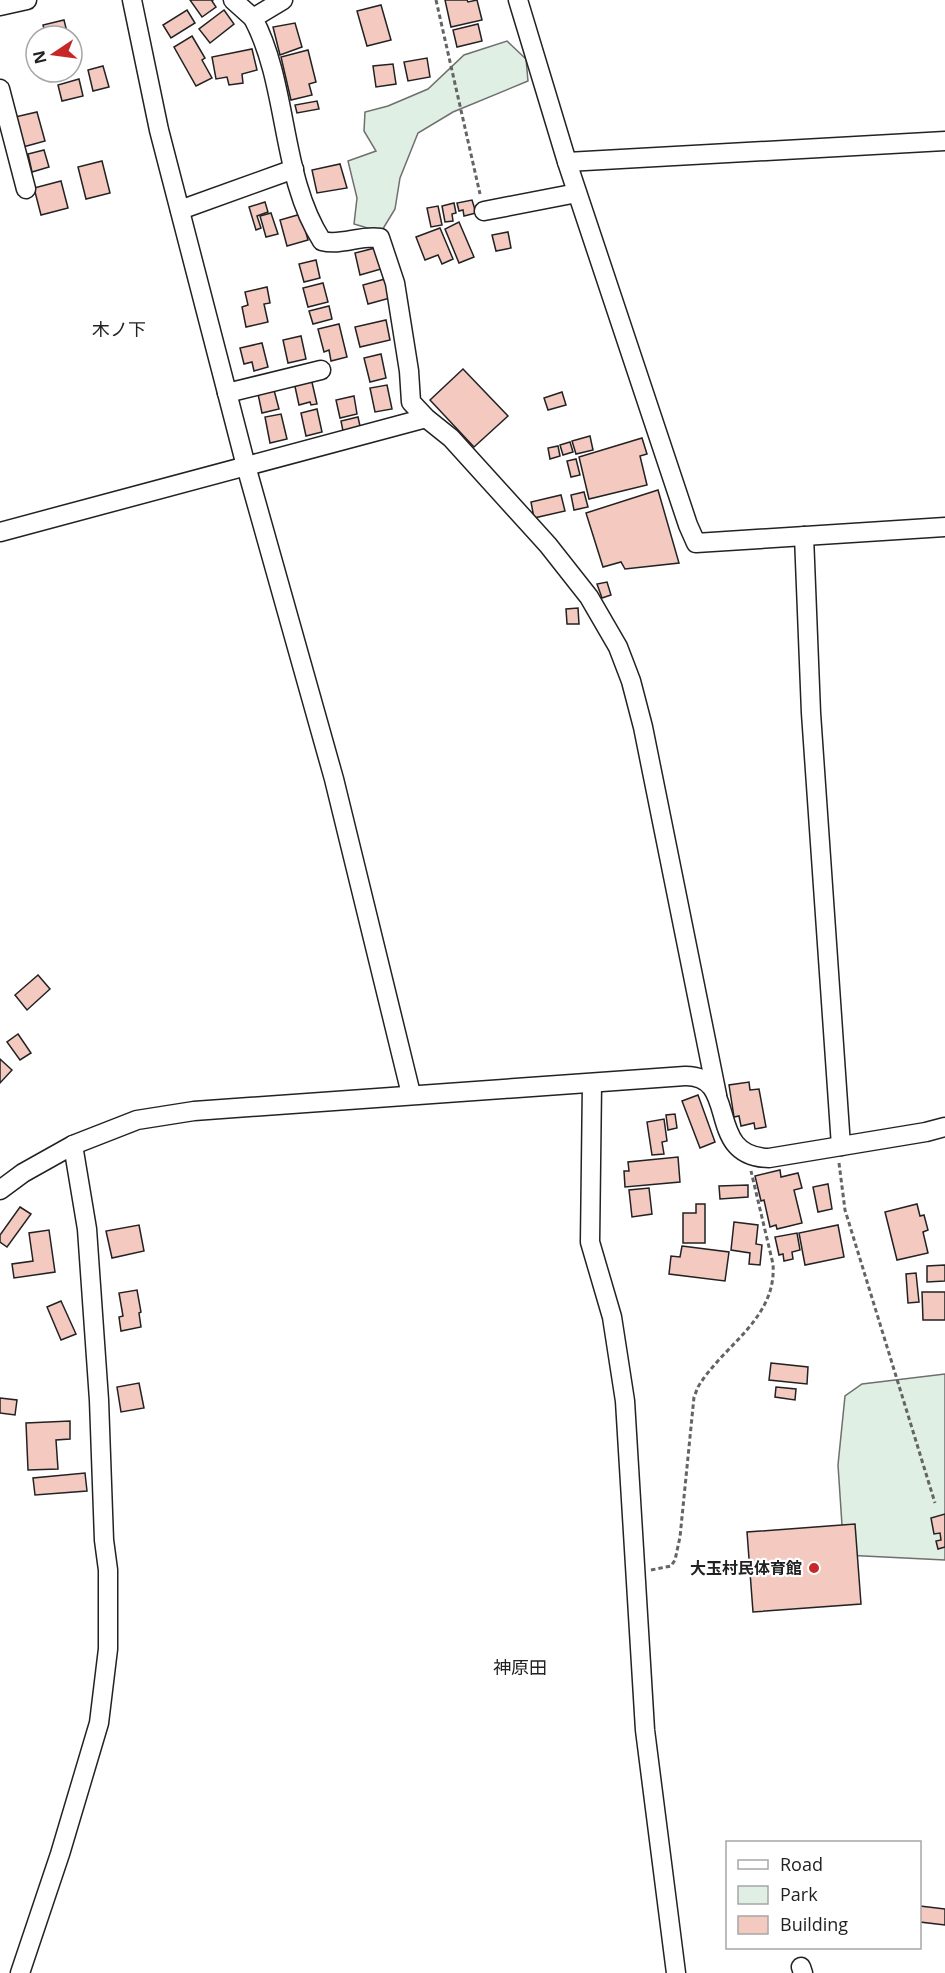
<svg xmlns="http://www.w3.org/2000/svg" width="945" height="1973" viewBox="0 0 945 1973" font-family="'Open Sans','Noto Sans JP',sans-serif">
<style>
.green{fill:#e0efe3;stroke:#6f6f6f;stroke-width:1.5}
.building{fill:#f3c9c0;stroke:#222;stroke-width:1.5}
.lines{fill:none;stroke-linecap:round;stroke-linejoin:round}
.minor-casing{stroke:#222;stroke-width:21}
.path{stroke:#646464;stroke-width:3;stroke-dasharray:4.5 3;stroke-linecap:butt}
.minor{stroke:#fff;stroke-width:18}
.poi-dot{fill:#c62828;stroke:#fff;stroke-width:2}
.labels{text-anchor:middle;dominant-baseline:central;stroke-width:4.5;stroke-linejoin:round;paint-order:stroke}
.poi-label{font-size:16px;font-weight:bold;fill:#222;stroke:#fff;text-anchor:end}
.neighbourhood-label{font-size:18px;fill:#222;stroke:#fff}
</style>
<rect width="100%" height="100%" fill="#fff"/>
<g class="green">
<polygon points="507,41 526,59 528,81 453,112 418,133 400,178 395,209 381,232 354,224 357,198 348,161 376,151 364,131 365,112 388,106 428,89 464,55"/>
<polygon points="945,1374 945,1560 844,1555 838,1465 845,1396 862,1384"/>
</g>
<g class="building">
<polygon points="190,0 213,0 212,1 216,7 202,17"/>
<polygon points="445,0 467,0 468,2 477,0 482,20 451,27"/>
<polygon points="381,5 391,40 367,46 357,11"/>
<polygon points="187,10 195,23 171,38 163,25"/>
<polygon points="224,10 234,24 210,43 199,29"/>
<polygon points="64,20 68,36 46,36 43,25"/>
<polygon points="295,23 302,47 280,55 273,27"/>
<polygon points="478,24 482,41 457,47 453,30"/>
<polygon points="192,36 205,58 202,60 212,78 196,86 174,47"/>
<polygon points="252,49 257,70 242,74 243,83 229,85 227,77 216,79 212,57"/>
<polygon points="308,50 316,82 309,84 312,95 291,100 281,57"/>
<polygon points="427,58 430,77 408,81 404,62"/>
<polygon points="393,64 396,84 376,87 373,66"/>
<polygon points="103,66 109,87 93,91 88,70"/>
<polygon points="79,79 83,96 62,101 58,85"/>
<polygon points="317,101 319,109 297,113 295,105"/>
<polygon points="37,112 45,141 23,147 15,117"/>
<polygon points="44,150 49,167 32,172 28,154"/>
<polygon points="102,161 110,193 86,199 78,167"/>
<polygon points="340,164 347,188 317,193 312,170"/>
<polygon points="61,181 68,208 41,215 34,188"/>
<polygon points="472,200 476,213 464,216 463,210 459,211 457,203"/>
<polygon points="265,202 268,212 257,216 261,228 256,230 249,207"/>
<polygon points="454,203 456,213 452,214 453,221 445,222 442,206"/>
<polygon points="438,206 442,225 431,227 427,208"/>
<polygon points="271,213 278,234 266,237 260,216"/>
<polygon points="301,214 308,240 287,246 280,220"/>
<polygon points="459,222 474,257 459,263 445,229"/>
<polygon points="440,228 453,259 442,264 438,255 425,260 416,237"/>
<polygon points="508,232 511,248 496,251 492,235"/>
<polygon points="375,248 381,269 360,275 355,253"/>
<polygon points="316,260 320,278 304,282 299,264"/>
<polygon points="385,279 390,298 368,304 363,285"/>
<polygon points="323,283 328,302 308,307 303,288"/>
<polygon points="267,287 270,303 264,304 268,322 246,327 242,307 248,305 245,292"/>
<polygon points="329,306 332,319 313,324 309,311"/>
<polygon points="386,320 390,340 360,347 355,327"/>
<polygon points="339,324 347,357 331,361 329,350 324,352 318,329"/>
<polygon points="301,336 306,359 288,363 283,340"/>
<polygon points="262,343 268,367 254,371 252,362 244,364 240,348"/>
<polygon points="381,354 386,378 370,382 364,358"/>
<polygon points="463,369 508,416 474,447 430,400"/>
<polygon points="311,378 317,404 311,405 310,402 299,405 294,382"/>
<polygon points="387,385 392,409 375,412 370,388"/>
<polygon points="274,390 279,409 262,413 258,394"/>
<polygon points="562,392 566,405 548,410 544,398"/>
<polygon points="354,396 357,414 340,418 336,400"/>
<polygon points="317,409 322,432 306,436 301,413"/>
<polygon points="281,414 287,439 270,443 265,417"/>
<polygon points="358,417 360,426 343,431 341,421"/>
<polygon points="590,436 593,450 576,454 572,441"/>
<polygon points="642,438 647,454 640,456 647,485 589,499 579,457"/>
<polygon points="570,442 573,452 563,455 560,445"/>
<polygon points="558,446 560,456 550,459 548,448"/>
<polygon points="576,459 580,475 571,477 567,461"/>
<polygon points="658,490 679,563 625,569 621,562 603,567 586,513"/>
<polygon points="584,492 588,507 574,510 571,495"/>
<polygon points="561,495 565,511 534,518 531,502"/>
<polygon points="607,582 611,595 602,598 597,584"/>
<polygon points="578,608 579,624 567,624 566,609"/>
<polygon points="38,975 50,989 27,1010 15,995"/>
<polygon points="18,1034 31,1053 20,1060 7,1042"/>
<polygon points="0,1059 12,1070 0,1083"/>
<polygon points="749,1082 750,1090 759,1089 766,1127 755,1129 754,1123 741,1126 739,1116 734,1117 729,1085"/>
<polygon points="698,1095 715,1142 700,1148 682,1101"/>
<polygon points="675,1114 677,1128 668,1130 666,1115"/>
<polygon points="664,1119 667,1141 662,1142 664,1154 652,1155 647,1122"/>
<polygon points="678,1157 680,1182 625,1187 624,1171 629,1171 628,1162"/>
<polygon points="780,1170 781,1177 798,1173 802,1188 794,1190 802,1223 777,1229 776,1225 770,1227 764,1200 761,1201 755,1176"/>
<polygon points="828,1184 832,1209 818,1212 813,1187"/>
<polygon points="748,1185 748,1197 720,1199 719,1186"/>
<polygon points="649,1188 652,1214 632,1217 629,1190"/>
<polygon points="696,1204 705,1204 705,1243 683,1243 683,1213 696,1213"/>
<polygon points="917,1204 920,1216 924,1215 928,1230 923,1232 928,1253 897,1260 885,1212"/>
<polygon points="20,1207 31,1214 7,1247 0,1242 0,1235"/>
<polygon points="734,1222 758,1225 756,1244 762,1245 760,1265 749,1264 750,1253 731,1250"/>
<polygon points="139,1225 144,1251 112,1258 106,1231"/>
<polygon points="838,1225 844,1257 805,1265 799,1233"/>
<polygon points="49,1230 55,1272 14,1278 12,1264 33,1261 29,1233"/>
<polygon points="797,1233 800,1250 792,1252 793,1259 784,1261 783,1254 779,1255 775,1237"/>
<polygon points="682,1246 729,1252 725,1281 669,1274 671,1256 680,1257"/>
<polygon points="945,1265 945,1281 927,1282 927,1266"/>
<polygon points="916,1273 919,1302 908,1303 906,1274"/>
<polygon points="137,1290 141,1312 139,1313 141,1327 121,1331 119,1317 123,1316 119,1293"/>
<polygon points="922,1292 945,1292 945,1320 923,1320"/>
<polygon points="61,1301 76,1334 61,1340 47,1307"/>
<polygon points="771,1363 808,1367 807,1384 769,1380"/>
<polygon points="139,1383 144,1408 121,1412 117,1387"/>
<polygon points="776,1387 796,1389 795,1400 775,1397"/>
<polygon points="0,1398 17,1400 15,1415 0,1413"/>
<polygon points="70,1421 70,1439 56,1440 58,1469 28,1470 26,1423"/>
<polygon points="85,1473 87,1491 35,1495 33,1478"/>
<polygon points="945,1514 945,1547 938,1549 936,1541 941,1540 940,1533 934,1534 931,1518"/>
<polygon points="855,1524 861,1604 753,1612 747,1532"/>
<polygon points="920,1906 945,1909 945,1925 920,1922"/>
</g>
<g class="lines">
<defs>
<g id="minor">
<polyline points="132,0 159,130 246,466 334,779 411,1094"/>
<polyline points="233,0 253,18"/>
<path d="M283 0 253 18C289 86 280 176 322 241 341 246 360 235 380 238L395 283 409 371 411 402 426 418 451 438 548 545 589 597 618 647 631 681 643 727 717 1095"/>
<polyline points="518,0 567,162 688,525 696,543 945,527"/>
<polyline points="0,6 27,0"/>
<polyline points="0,89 26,189"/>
<polyline points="567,162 945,141"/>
<polyline points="180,210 294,169"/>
<polyline points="484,211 577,193"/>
<polyline points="227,393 321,370"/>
<polyline points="0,532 426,418"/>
<polyline points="804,536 811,713 841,1146"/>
<polyline points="592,1084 590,1242 612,1317 625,1401 645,1730 676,1973"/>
<path d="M0 1190 23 1173 73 1145 137 1120 194 1111 685 1076C741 1075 703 1157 769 1158L926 1132 945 1127"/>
<polyline points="801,1967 803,1973"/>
<polyline points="20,1973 60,1854 99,1723 108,1649 108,1570 104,1540 99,1400 87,1229 73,1145"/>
</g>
</defs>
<use href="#minor" class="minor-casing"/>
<g class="path">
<polyline points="436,0 480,194"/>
<polyline points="839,1163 845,1210 935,1503"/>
<path d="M651 1570 671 1566 675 1560 680 1537 694 1397 698 1387C723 1345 777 1319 773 1264L751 1171"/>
</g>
<use href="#minor" class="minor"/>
</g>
<circle class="poi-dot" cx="814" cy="1568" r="6"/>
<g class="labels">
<g class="poi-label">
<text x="802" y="1568">大玉村民体育館</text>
</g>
<g class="neighbourhood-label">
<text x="119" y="329">木ノ下</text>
<text x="520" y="1667">神原田</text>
</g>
</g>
<rect x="726" y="1841" width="195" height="108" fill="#ffffff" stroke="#a7a7a7" stroke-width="1.5"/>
<rect x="738" y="1860" width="30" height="9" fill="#ffffff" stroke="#a7a7a7" stroke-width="1.5"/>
<text x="780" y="1871" font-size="18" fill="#222222">Road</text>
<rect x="738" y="1886" width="30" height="18" fill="#e0efe3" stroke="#a7a7a7" stroke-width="1.5"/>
<text x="780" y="1901" font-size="18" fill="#222222">Park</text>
<rect x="738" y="1916" width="30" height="18" fill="#f3c9c0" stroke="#a7a7a7" stroke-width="1.5"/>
<text x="780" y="1931" font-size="18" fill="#222222">Building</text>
<g transform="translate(54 54) rotate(257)"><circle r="28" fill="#ffffff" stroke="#a7a7a7" stroke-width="1.5"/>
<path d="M0-4.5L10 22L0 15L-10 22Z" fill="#c62828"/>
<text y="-9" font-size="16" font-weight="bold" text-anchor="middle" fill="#222222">N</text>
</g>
</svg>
